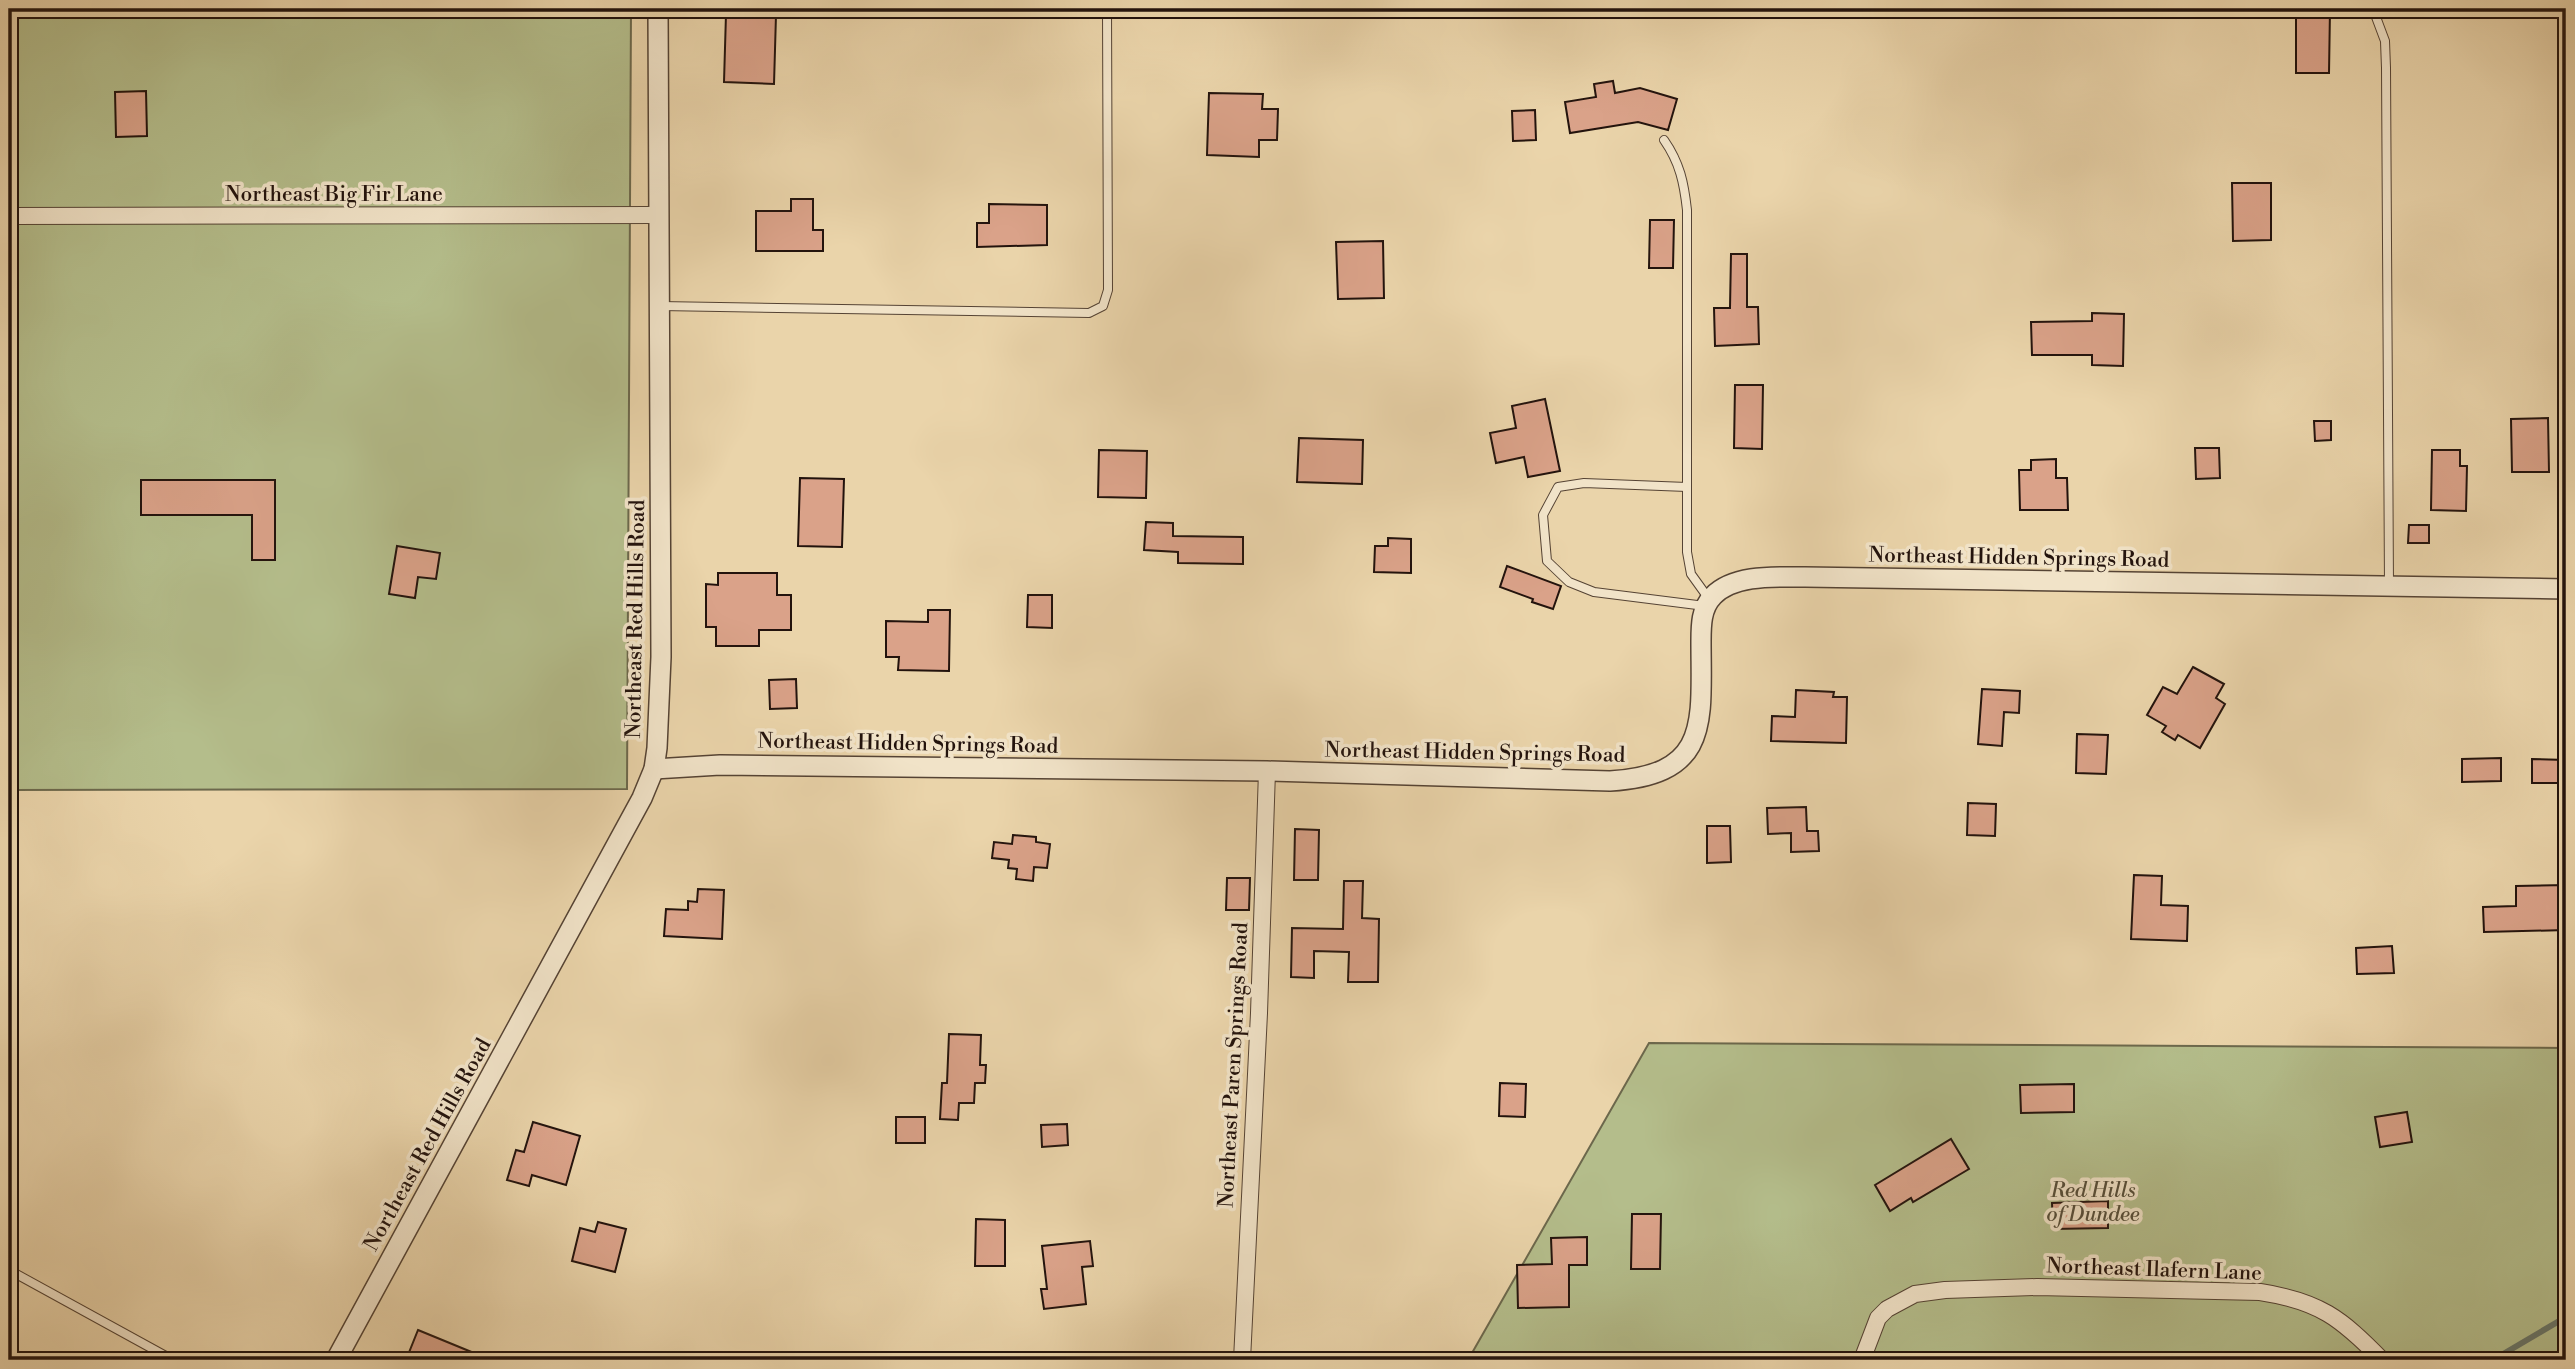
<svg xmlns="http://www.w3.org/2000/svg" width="2575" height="1369" viewBox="0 0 2575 1369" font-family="'Libre Bodoni',serif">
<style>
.green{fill:#b4bd8b;stroke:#6c684c;stroke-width:2}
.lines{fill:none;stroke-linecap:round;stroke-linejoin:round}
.stream{stroke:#697669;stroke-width:6}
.building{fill:#daa289;stroke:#23130d;stroke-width:2}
.service-casing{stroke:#554334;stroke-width:10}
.minor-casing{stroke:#554334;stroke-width:18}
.tertiary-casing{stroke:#554334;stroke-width:22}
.service{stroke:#f1e3c8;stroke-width:8}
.minor{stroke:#f1e3c8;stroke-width:16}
.tertiary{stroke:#f1e3c8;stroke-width:19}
.labels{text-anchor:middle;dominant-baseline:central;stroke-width:7;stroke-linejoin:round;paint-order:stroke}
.street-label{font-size:21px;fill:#23130d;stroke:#f1e3c8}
.park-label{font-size:21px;font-style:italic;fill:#564e39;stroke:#f1e3c8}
</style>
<rect width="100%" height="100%" fill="#ead4aa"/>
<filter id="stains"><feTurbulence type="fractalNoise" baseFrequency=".00286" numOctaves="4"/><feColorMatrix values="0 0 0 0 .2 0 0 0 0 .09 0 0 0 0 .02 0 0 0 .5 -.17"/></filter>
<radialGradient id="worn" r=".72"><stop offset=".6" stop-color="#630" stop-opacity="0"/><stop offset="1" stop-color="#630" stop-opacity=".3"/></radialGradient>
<g class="green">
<polygon points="9,9 631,9 627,789 9,790"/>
<polygon points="1649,1043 2566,1048 2566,1360 1468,1360"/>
</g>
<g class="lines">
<polyline class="stream" points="2493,1360 2566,1317"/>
</g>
<g class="building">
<polygon points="2296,9 2330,9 2329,73 2296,73"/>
<polygon points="726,14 776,15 774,84 724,82"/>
<polygon points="1613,81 1615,93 1640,88 1677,99 1668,130 1638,122 1570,133 1565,102 1596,97 1594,84"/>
<polygon points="146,91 147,136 116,137 115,92"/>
<polygon points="1209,93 1263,94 1262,109 1278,109 1277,140 1259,140 1259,157 1207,155"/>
<polygon points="1535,110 1536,140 1513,141 1512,111"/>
<polygon points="2232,183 2271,183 2271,240 2233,241"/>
<polygon points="791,199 813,199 813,230 823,230 823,251 756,251 756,211 791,211"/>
<polygon points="989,204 1047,205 1047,245 977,247 977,223 989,223"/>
<polygon points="1650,220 1674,220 1673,268 1649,268"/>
<polygon points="1383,241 1384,298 1338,299 1336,242"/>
<polygon points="1731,254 1747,254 1747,307 1758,307 1759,344 1715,346 1714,308 1730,308"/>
<polygon points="2092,313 2124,314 2123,366 2092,365 2092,355 2032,355 2031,322 2092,321"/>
<polygon points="1735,385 1763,385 1762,449 1734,448"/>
<polygon points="1545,399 1560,471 1528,477 1524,457 1496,463 1490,433 1516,428 1512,406"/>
<polygon points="2548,418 2549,472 2512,472 2511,419"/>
<polygon points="2314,421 2331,421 2331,440 2315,441"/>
<polygon points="1299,438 1363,440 1362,484 1297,482"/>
<polygon points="2195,448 2219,448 2220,478 2196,479"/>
<polygon points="1099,450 1147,451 1146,498 1098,497"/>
<polygon points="2432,450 2460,450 2460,466 2467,466 2466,511 2431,510"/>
<polygon points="2056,459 2056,478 2067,478 2068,510 2020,510 2019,470 2031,470 2031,460"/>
<polygon points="800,478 844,479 842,547 798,546"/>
<polygon points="141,480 275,480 275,560 252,560 252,515 141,515"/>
<polygon points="1146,522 1173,523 1173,536 1243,537 1243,564 1178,563 1178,552 1144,550"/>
<polygon points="2409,525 2429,525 2429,543 2408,543"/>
<polygon points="1388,538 1411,539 1411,573 1374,572 1375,546 1388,546"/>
<polygon points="397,546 440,553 436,579 418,577 415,598 389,594"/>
<polygon points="1507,566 1561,586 1553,609 1532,602 1533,599 1500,587"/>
<polygon points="718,573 777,573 777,595 791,595 791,630 759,630 759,646 716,646 716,627 706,627 706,584 718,585"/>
<polygon points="1028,595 1052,595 1052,628 1027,627"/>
<polygon points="928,610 950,610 949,671 898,670 899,657 886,657 886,621 928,622"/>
<polygon points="2193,667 2224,684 2216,698 2225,704 2200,748 2178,735 2175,740 2162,732 2166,726 2147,715 2163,687 2177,694"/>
<polygon points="796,679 797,708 770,709 769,680"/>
<polygon points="1982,689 2020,691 2019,713 2004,712 2002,746 1978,744"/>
<polygon points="1796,690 1834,692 1833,697 1847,697 1846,743 1771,741 1772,716 1795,717"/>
<polygon points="2077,734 2108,735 2106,774 2076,773"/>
<polygon points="2501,758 2501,781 2462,782 2462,759"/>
<polygon points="2532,759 2566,760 2566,783 2532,783"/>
<polygon points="1968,803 1996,804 1995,836 1967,835"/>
<polygon points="1806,807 1807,831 1818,831 1819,851 1791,852 1791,833 1768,834 1767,808"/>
<polygon points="1707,826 1730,826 1731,862 1707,863"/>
<polygon points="1295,829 1319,830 1318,880 1294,880"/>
<polygon points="1013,835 1036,837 1036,842 1050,844 1047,868 1034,867 1033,881 1016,879 1017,869 1008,868 1009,860 992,858 994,842 1012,844"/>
<polygon points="2134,875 2162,876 2161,905 2188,906 2187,941 2131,939"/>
<polygon points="1227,878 1250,878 1249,910 1226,910"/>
<polygon points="1344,881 1363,881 1362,918 1379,919 1378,982 1348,982 1349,952 1314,951 1314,978 1291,977 1292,928 1343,929"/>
<polygon points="2566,885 2566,930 2484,932 2483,907 2516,906 2516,886"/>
<polygon points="698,889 724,890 722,939 664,936 666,909 688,910 688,901 697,902"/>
<polygon points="2392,946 2394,973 2357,974 2356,948"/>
<polygon points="949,1034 981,1035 980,1065 986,1065 985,1083 975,1083 974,1103 959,1103 958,1120 940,1119 942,1083 947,1083"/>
<polygon points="1500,1083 1526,1084 1525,1117 1499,1116"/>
<polygon points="2074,1084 2074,1112 2021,1113 2020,1085"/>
<polygon points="2407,1112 2412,1142 2380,1147 2375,1117"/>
<rect x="896" y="1117" width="29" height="26"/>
<polygon points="533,1122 580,1136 566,1185 532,1175 529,1186 507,1180 516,1150 524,1152"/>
<polygon points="1067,1124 1068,1145 1042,1147 1041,1125"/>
<polygon points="1951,1139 1969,1169 1913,1202 1911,1198 1890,1211 1875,1185"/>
<polygon points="2108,1201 2108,1228 2053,1229 2052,1203"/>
<polygon points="1632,1214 1661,1214 1660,1269 1631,1269"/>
<polygon points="976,1219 1005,1220 1005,1266 975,1266"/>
<polygon points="598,1222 626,1229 615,1272 572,1261 580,1228 595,1232"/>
<polygon points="1587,1237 1587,1265 1569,1265 1569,1307 1518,1308 1517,1265 1552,1264 1551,1238"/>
<polygon points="1090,1241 1093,1266 1082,1267 1086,1304 1044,1309 1041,1289 1047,1289 1042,1246"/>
<polygon points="418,1330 491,1360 406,1360"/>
</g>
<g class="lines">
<defs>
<g id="service">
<polyline points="2373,9 2385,41 2386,68 2389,586"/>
<path d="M1664 140C1680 163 1684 183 1687 210V552L1691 574 1709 599"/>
<polyline points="660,306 1089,313 1103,306 1108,290 1107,9"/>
<polyline points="1687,487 1584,483 1558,487 1543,515 1547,561 1569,582 1594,592 1705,606"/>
<polyline points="9,1270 173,1360"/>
</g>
<g id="minor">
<polyline points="9,216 659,215"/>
<polyline points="1242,1360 1259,1013 1267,771"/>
<path d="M1862 1360 1878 1318 1887 1309 1915 1294 1945 1290 2037 1287 2260 1292C2319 1301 2341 1318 2382 1360"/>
</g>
<g id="tertiary">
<path d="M654 769 720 765 1267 771 1610 781C1711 775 1701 722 1701 641 1701 626 1701 608 1713 596 1734 574 1777 577 1805 577L2566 589"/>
<polyline points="336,1360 642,798 654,769 657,748 661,657 658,9"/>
</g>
</defs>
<use href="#service" class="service-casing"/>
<use href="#minor" class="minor-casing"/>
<use href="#tertiary" class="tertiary-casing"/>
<use href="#service" class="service"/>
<use href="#minor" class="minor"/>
<use href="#tertiary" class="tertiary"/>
</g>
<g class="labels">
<g class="street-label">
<text x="334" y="195">Northeast Big Fir Lane</text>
<text transform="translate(2019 558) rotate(1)">Northeast Hidden Springs Road</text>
<text transform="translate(636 619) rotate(-89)">Northeast Red Hills Road</text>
<text transform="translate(908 744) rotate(1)">Northeast Hidden Springs Road</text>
<text transform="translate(1475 753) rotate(1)">Northeast Hidden Springs Road</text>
<text transform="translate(1234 1065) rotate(-87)">Northeast Paren Springs Road</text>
<text transform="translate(428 1145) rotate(-61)">Northeast Red Hills Road</text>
<text transform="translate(2154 1270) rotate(2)">Northeast Ilafern Lane</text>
</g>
<g class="park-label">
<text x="2093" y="1191">Red Hills<tspan x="2093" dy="24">of Dundee</tspan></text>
</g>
</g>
<rect width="2575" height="1369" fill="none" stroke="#ead4aa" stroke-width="35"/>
<rect x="10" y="10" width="2554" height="1348" fill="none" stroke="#23130d" stroke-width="3.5"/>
<rect x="18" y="18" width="2540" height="1334" fill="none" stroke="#23130d" stroke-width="2"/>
<rect width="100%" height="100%" filter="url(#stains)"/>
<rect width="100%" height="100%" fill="url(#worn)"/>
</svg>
